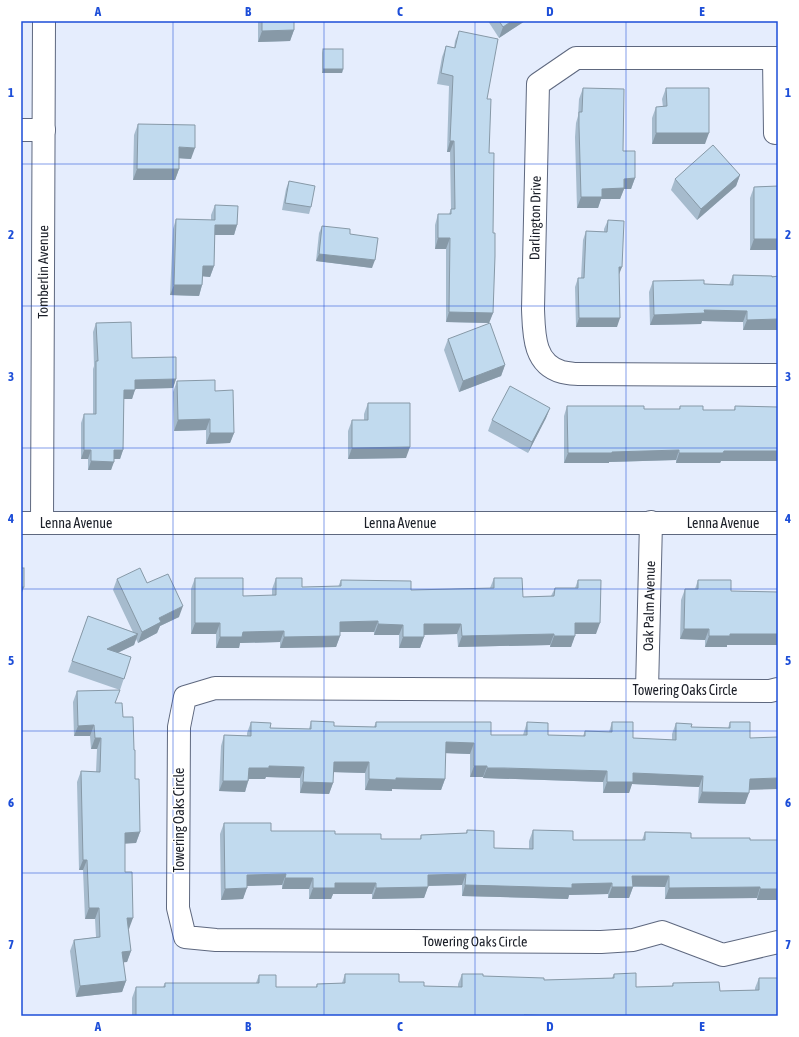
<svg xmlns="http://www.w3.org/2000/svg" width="799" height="1037" viewBox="0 0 799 1037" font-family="'Asap Condensed',sans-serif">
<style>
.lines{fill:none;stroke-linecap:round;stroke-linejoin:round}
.minor-casing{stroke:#5e687f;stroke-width:24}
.minor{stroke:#fff;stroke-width:22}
.wall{fill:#a6bbcd}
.shaded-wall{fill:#8799a7}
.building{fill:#c1daee;stroke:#8799a7}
.grid{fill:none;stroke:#1d4ed8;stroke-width:1;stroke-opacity:0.55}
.labels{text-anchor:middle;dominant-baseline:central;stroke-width:3;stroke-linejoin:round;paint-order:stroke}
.street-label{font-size:14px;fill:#1a1e27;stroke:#fff}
.neatline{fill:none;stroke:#1d4ed8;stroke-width:1.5}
.grid-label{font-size:13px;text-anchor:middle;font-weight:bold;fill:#1d4ed8}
</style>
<rect width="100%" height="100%" fill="#e5edfd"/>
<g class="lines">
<defs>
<g id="minor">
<polyline points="774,58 775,133"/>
<path d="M778 58H576L538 84 533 309C534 333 533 364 562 372 567 373 573 374 578 374L778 375"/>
<polyline points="21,130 44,130"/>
<path id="s1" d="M21 523H778"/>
<path id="s2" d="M42 523 44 21"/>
<path id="s3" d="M778 689 770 691 215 688 185 697 179 727 178 908 185 937 216 940 601 942 633 940 662 932 723 955 778 942"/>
<path id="s4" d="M647 690 651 522"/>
</g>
</defs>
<use href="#minor" class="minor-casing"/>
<use href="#minor" class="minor"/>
</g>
<g class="wall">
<polygon points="258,21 294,21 294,30 290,41 258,42"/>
<polygon points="488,21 525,21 499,38"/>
<polygon points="459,31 487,99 493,313 489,323 446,322 446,249 435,249 435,225 438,214 449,214 451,209 450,152 447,152 449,86 437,84 442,57 446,46 454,48 455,41"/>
<polygon points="323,49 343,69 342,73 322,73 322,53"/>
<polygon points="583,88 623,151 635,178 631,189 624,189 620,199 601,199 598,208 577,208 575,137 576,123 578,116 579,99"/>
<polygon points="666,88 705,144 652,144 652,118 656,107 663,107 662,99"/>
<polygon points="138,124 191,159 179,158 179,169 175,180 133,180 134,135"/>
<polygon points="740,175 736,186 697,220 671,190 675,179"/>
<polygon points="289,181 311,207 309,214 282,210 286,189"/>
<polygon points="778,186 778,250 750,250 750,198 754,187"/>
<polygon points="215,205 237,225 234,235 215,235 214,266 210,277 203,276 202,285 199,296 170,295 173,229 176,219 211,220 211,215"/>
<polygon points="608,220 619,274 617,327 576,327 575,287 578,278 581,278 583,240 586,231 604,232 604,229"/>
<polygon points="322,226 350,234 372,268 316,261 319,233"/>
<polygon points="733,275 778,276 778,330 743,330 743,322 702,321 701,324 650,325 649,292 653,281 729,285"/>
<polygon points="96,323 132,358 176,379 173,388 135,389 132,399 124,399 123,450 120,459 114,459 111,470 88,470 88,459 81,459 81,423 84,414 93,414 93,369 94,366 93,332"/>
<polygon points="448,339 505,365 501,376 459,392 444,350"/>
<polygon points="177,381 215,391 234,433 230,443 206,444 206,430 174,431 173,392"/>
<polygon points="368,403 406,458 348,459 348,431 352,420 364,420 364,414"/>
<polygon points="567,406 644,409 679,409 680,406 703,410 734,410 735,406 778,407 778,461 721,461 720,463 676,463 676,460 609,462 609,463 564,463 564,416"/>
<polygon points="550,408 546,418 528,453 488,431 492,420"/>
<polygon points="195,578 243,596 272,596 272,589 276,578 302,587 338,587 341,580 411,590 490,588 494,578 523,597 551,596 555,588 575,588 578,580 596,634 575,634 571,647 550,647 550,645 458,647 457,634 424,635 424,637 420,648 399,648 399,635 374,635 374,632 340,632 340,636 336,647 280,648 280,642 240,643 239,648 216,648 216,634 191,634 191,589"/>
<polygon points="117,579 147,583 179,617 160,626 157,633 138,643 136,639 134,645 117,653 131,657 120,690 68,672 88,616 133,632 113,590"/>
<polygon points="698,580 731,591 778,592 778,645 727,645 727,647 705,647 705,640 680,639 681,600 685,589 695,589"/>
<polygon points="77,691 115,703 123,717 135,779 140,832 136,843 125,843 125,872 129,929 128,929 131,951 127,962 123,962 126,981 122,992 76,997 70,951 74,940 96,937 95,919 85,919 83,870 79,870 77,782 81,771 96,772 97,749 91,749 90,736 74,736 73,702"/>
<polygon points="311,721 334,726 374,727 376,722 491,735 523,735 527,722 548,735 583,736 585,731 609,732 612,722 633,738 672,740 672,734 676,723 691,727 728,728 730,722 749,790 745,804 698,803 699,787 632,784 629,793 603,793 603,782 483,778 483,777 470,777 470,754 445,753 445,779 441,790 392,789 392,791 365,790 365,773 333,772 333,783 329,794 300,793 300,778 266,777 265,779 249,779 245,792 219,791 221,746 224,735 247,736 247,733 251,722 270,728 309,729"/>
<polygon points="224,823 271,831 335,834 381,839 420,839 421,835 466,833 467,830 494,848 529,849 529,841 533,830 573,840 642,840 645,832 691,838 750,840 778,900 757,900 757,898 665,899 665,887 633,887 629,898 608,898 608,894 569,895 568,899 462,896 462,885 428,886 424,898 372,899 372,894 333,894 331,899 309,899 309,889 282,889 282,885 247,886 243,899 221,900 220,834"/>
<polygon points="345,974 399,982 424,986 458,987 458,984 462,974 483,976 544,980 612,978 614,974 636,987 672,986 673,983 720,991 755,990 755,988 759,978 778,1016 132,1016 132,998 136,987 163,987 165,983 256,983 259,975 276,987 316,987 317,984 342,983"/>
</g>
<g class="shaded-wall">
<polygon points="512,21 525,21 499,38 503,27"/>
<polygon points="294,30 290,41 258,42 262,31"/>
<polygon points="323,69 343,69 342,73 322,73"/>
<polygon points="656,133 709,133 705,144 652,144"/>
<polygon points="450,141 454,141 450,152 447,152"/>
<polygon points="179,147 195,148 191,159 175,158"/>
<polygon points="137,169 179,169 175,180 133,180"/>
<polygon points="740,175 736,186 697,220 701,209"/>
<polygon points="635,178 631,189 624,189 620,199 601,199 598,208 577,208 581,197 624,179"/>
<polygon points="215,225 237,225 234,235 211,235"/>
<polygon points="438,238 450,238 446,249 435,249"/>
<polygon points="754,239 778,239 778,250 750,250"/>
<polygon points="319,254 375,260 372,268 316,261"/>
<polygon points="203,266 214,266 210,277 199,276"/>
<polygon points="619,267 622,267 618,277"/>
<polygon points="174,285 202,285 199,296 170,295"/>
<polygon points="704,310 747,311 743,322 702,321 701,324 650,325 654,315"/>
<polygon points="449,312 493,313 489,323 446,322"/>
<polygon points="579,318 620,318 617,327 576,327"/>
<polygon points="778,319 778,330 743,330 747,320"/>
<polygon points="505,365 501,376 459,392 463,381"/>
<polygon points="176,379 173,388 132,389 135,380"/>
<polygon points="124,390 135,390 132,399 121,399"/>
<polygon points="550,408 546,418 528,453 532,442"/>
<polygon points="210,419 206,430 174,431 178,420"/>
<polygon points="210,433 234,433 230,443 206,444"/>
<polygon points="410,447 406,458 348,459 352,448"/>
<polygon points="84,450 91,450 88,459 81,459"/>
<polygon points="114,450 123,450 120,459 111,459"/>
<polygon points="679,450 676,460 609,462 609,463 564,463 568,453"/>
<polygon points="724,451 778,451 778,461 721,461 720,463 676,463 679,453"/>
<polygon points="91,461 114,462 111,470 88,470"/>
<polygon points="21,587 24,587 21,595"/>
<polygon points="183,606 179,617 160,626 157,633 138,643 142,632 159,618"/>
<polygon points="378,621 374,632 336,632 340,622"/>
<polygon points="195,623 220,623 216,634 191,634"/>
<polygon points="575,623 600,623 596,634 571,634"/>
<polygon points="378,624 403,625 399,635 374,635"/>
<polygon points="424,624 461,624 457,634 420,635"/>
<polygon points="684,629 709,629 705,640 680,639"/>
<polygon points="284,631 280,642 240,643 239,648 216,648 220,637 243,632"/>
<polygon points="138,634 134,645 103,660 107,649"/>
<polygon points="554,634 550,645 458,647 462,636"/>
<polygon points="730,634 778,634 778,645 727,645 727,647 705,647 709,636"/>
<polygon points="340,636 336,647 280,648 284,637"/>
<polygon points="554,636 575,636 571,647 550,647"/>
<polygon points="403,637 424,637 420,648 399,648"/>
<polygon points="94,725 90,736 74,736 78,726"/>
<polygon points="95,738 101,738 97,749 91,749"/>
<polygon points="446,742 474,743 470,754 442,753"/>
<polygon points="334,762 369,762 365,773 330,772"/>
<polygon points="269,766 304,767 300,778 266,777 265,779 245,779 249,768"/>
<polygon points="474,766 487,766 483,777 470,777"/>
<polygon points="487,768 607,771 603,782 483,778"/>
<polygon points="633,773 703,776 699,787 632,784 629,793 603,793 607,782"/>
<polygon points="396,778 445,779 441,790 392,789 392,791 365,790 369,779"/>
<polygon points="778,778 778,789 746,790 750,779"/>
<polygon points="223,781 248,781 245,792 219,791"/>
<polygon points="303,782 333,783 329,794 300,793"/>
<polygon points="702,792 749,793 745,804 698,803"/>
<polygon points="140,832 136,843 121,844 125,833"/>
<polygon points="83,860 87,860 83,870 79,870"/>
<polygon points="286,874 282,885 243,886 247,875"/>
<polygon points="466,874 462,885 424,886 428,875"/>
<polygon points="632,876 669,876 665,887 629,886"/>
<polygon points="285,878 313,878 309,889 282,889"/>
<polygon points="335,883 376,883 372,894 333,894 331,899 309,899 313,888"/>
<polygon points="612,883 608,894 569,895 568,899 462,896 465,885"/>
<polygon points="428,887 424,898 372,899 376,888"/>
<polygon points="612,887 633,887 629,898 608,898"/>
<polygon points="760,887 757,898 665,899 669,888"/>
<polygon points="247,888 243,899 221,900 225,889"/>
<polygon points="760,889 778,889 778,900 757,900"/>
<polygon points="89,908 99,908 95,919 85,919"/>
<polygon points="127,918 133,918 129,929 123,929"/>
<polygon points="131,951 127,962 118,963 122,952"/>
<polygon points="126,981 122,992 76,997 80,986"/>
<polygon points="524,1015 556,1016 523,1016"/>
</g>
<g class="building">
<polygon points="262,21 294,21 294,30 262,31"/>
<polygon points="499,21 512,21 503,27"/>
<polygon points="459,31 498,39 487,99 491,99 489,153 494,153 493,233 495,233 495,256 493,313 449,312 450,238 438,238 438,214 451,214 451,209 455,209 454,141 450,141 453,76 441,73 446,46 455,48"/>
<rect x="323" y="49" width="20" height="20"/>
<polygon points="583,88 624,89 623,151 635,151 635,178 624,179 624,188 602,189 602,197 581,197 579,126 579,112 582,112"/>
<polygon points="666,88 709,88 709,133 656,133 656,107 667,106"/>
<polygon points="138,124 195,125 195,148 179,147 179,169 137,169"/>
<polygon points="713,145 740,175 701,209 675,179"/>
<polygon points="289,181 315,186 311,207 285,203"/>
<polygon points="778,186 778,239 754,239 754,187"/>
<polygon points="215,205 238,206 237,225 215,225 214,266 203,266 202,285 174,285 176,219 215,220"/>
<polygon points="608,220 624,221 622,267 619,267 620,318 579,318 578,278 584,278 586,231 607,232"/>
<polygon points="322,226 350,229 350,234 378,238 375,260 319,254"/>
<polygon points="733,275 772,276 772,277 778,276 778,319 747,320 747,311 704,310 705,313 654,315 653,281 704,280 704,284 733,285"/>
<polygon points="131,322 132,358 176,357 176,379 135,380 135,390 124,390 123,450 114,450 114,462 91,461 91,450 84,450 84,414 96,414 96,361 98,361 96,323"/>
<polygon points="490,323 505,365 463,381 448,339"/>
<polygon points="215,380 215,391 233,390 234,433 210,433 210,419 178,420 177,381"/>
<polygon points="510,386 550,408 532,442 492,420"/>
<polygon points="368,403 410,403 410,447 352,448 352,420 368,420"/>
<polygon points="567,406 644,406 644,409 680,409 680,406 703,406 703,410 735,410 735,406 778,407 778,451 724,451 723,453 679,453 679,450 612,452 612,453 568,453"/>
<rect x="21" y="568" width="3" height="19"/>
<polygon points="140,568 147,583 168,574 183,606 159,618 161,622 142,632 117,579"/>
<polygon points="195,578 243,578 243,596 276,595 276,578 302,578 302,587 341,586 341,580 411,581 411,590 494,588 494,578 522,578 523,597 554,596 555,588 578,588 578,580 601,580 600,623 575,623 575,636 554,636 554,634 462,636 461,624 424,624 424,637 403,637 403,625 378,624 378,621 340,622 340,636 284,637 284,631 243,632 242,637 220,637 220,623 195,623"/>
<polygon points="698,580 731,580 731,591 778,592 778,634 730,634 730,636 709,636 709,629 684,629 685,589 698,589"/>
<polygon points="88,616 138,634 107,649 131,657 124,679 72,661"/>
<polygon points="120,690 115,703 122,703 123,717 133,717 134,750 135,750 135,779 139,779 140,832 125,833 125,872 132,872 133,918 127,918 131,951 122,952 126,981 80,986 74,940 100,937 99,908 89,908 87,860 83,860 81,771 100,772 101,738 95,738 94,725 78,726 77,691"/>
<polygon points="311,721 334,722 334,726 376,727 376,722 491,722 491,735 527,735 527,722 548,723 548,735 585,736 585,731 612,732 612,722 633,722 633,738 676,740 676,723 692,724 691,727 730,728 730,722 750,722 750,738 778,737 778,778 750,779 749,793 702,792 703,776 633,773 633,782 607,782 607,771 504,768 487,768 487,766 474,766 474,743 446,742 445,779 396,778 396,780 369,779 369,762 334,762 333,783 303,782 304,767 269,766 269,768 249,768 248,781 223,781 224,735 251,736 251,722 271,723 270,728 311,729"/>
<polygon points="224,823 271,823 271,831 335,831 335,834 381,834 381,839 421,839 421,835 467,833 467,830 494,831 494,848 533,849 533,830 573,831 573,840 645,840 645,832 691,833 691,838 750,838 750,840 778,840 778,889 760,889 760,887 669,888 669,876 632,876 633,887 612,887 612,883 572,884 572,888 465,885 466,874 428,875 428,887 376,888 376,883 335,883 335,888 313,888 313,878 285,878 286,874 247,875 247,888 225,889"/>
<polygon points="636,973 636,987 673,986 673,983 719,982 720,991 759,990 759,978 778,978 778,1016 556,1016 524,1015 524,1016 136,1016 136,987 165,987 165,983 259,983 259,975 276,975 276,987 317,987 317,984 345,983 345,974 399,974 399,982 424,982 424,986 462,987 462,974 483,974 483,976 544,978 544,980 614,978 614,974"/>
</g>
<path class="grid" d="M173 21V1016M324 21V1016M475 21V1016M626 21V1016M21 164H778M21 306H778M21 448H778M21 589H778M21 731H778M21 873H778"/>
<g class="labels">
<g class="street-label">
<text transform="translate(535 218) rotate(-89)">Darlington Drive</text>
<text stroke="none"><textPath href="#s2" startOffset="251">Tomberlin Avenue</textPath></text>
<text stroke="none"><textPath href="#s1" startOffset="702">Lenna Avenue</textPath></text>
<text stroke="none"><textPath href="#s1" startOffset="55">Lenna Avenue</textPath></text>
<text stroke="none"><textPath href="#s1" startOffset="379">Lenna Avenue</textPath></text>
<text stroke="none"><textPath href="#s4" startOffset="84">Oak Palm Avenue</textPath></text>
<text x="685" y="690">Towering Oaks Circle</text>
<text transform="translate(179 820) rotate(-90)">Towering Oaks Circle</text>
<text stroke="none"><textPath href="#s3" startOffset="1126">Towering Oaks Circle</textPath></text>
</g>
</g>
<rect width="799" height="1037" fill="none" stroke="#ffffff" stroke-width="44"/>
<rect x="22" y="22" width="755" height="993" class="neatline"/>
<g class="grid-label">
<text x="98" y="16">A</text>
<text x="248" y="16">B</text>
<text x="400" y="16">C</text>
<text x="550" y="16">D</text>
<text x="702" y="16">E</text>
<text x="11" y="97">1</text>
<text x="788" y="97">1</text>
<text x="11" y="239">2</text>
<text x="788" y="239">2</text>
<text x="11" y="381">3</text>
<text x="788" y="381">3</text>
<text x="11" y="523">4</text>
<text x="788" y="523">4</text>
<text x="11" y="665">5</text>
<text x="788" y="665">5</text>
<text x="11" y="807">6</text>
<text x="788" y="807">6</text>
<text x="11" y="949">7</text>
<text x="788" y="949">7</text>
<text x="98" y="1031">A</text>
<text x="248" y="1031">B</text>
<text x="400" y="1031">C</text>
<text x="550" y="1031">D</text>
<text x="702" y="1031">E</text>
</g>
</svg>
